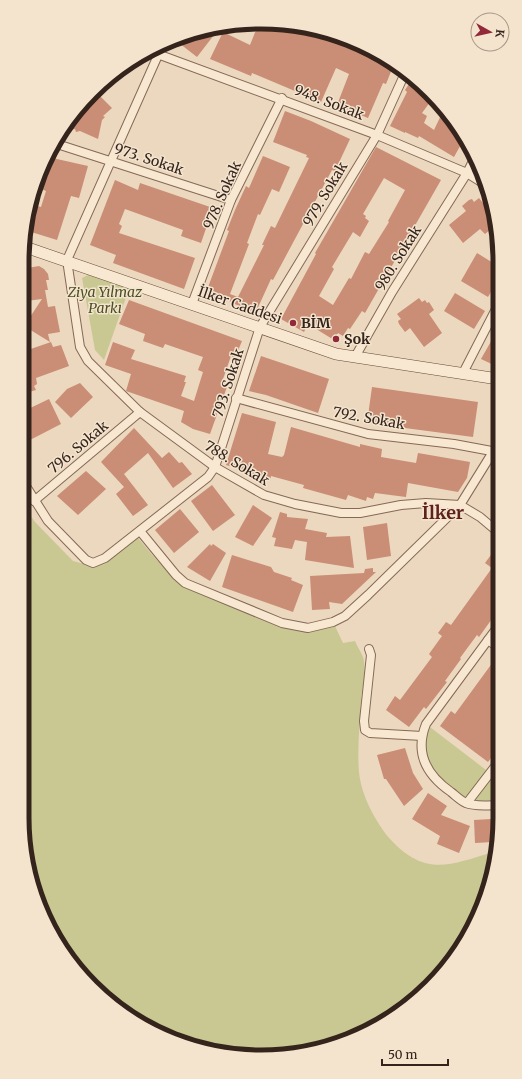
<svg xmlns="http://www.w3.org/2000/svg" width="522" height="1079" viewBox="0 0 522 1079" font-family="Merriweather,serif">
<style>
.green{fill:#c9c893}
.building{fill:#ca8d75;fill-rule:evenodd}
.lines{fill:none;stroke-linecap:round;stroke-linejoin:round}
.minor-casing{stroke:#846958;stroke-width:10}
.secondary-casing{stroke:#654b3b;stroke-width:12}
.minor{stroke:#f8e7d1;stroke-width:8}
.secondary{stroke:#f8e7d1;stroke-width:11}
.poi-dot{fill:#912938;stroke:#f4e4ce;stroke-width:1.5}
.labels{text-anchor:middle;dominant-baseline:central;stroke-width:3;stroke-linejoin:round;paint-order:stroke}
.street-label{font-size:14px;fill:#34241c;stroke:#f4e4ce}
.park-label{font-size:14px;font-style:italic;fill:#4a5023;stroke:#f4e4ce}
.poi-label{font-size:14px;font-weight:bold;fill:#34241c;stroke:#f4e4ce;text-anchor:start}
.district-label{font-size:18px;font-weight:bold;fill:#5f211c;stroke:#f4e4ce}
.rim{fill:none;stroke:#34241c;stroke-width:5}
</style>
<rect width="100%" height="100%" fill="#ecd8be"/>
<g class="green">
<polygon points="90,274 129,289 104,360 95,350 82,278"/>
<path d="M22 503 35 522 73 561 88 565 99 562 134 533C153 556 171 579 197 592L281 626H335L343 643 355 641C357 646 361 652 363 657 367 670 362 687 361 700 360 723 357 749 359 772 361 795 376 823 391 840 426 877 450 865 493 852L482 910 441 976 367 1032 292 1055 214 1052 128 1017 72 964 35 895 22 818Z"/>
<polygon points="426,724 490,773 500,760 500,805 467,803 437,782 424,756"/>
</g>
<g class="building">
<polygon points="261,22 342,38 370,50 394,64 386,84 383,83 368,118 337,105 349,74 336,68 321,102 252,73 251,76 210,59 223,32 250,45 256,30 245,25"/>
<polygon points="217,31 197,57 179,43 183,38"/>
<polygon points="413,78 433,98 422,113 427,116 424,123 434,130 444,109 451,116 464,139 454,157 419,136 418,138 405,132 405,133 390,126 407,92 405,90"/>
<polygon points="99,95 112,108 103,116 105,117 102,120 98,139 80,131 76,132 75,129 66,131 78,113 90,106 87,103 92,99 93,100"/>
<polygon points="285,111 311,121 350,139 335,171 332,170 273,280 271,279 255,314 227,300 225,306 204,298 229,231 227,230 235,210 246,186 249,188 263,156 290,167 279,192 272,189 260,215 258,214 247,243 249,244 230,294 238,297 264,245 262,245 271,226 275,228 309,158 306,157 307,155 273,142"/>
<path d="M376 147 441 180 365 313 362 311 350 329 348 328 343 336 338 333 334 340 308 324 304 332 281 319 316 254 315 253ZM384 178 405 190 388 221 389 222 369 254 365 252 351 279 349 278 333 305 319 296 334 269 332 267 353 232 360 237 369 221 365 218 366 216 363 214Z"/>
<polygon points="48,157 88,166 79,198 71,196 57,240 28,231 33,205 41,207 46,191 41,189 43,182 38,181 40,169"/>
<polygon points="115,180 138,190 140,183 213,208 201,243 181,236 183,230 125,209 119,224 122,226 119,233 195,258 184,289 113,263 116,255 90,245"/>
<polygon points="479,198 495,218 497,224 485,234 480,229 463,243 449,225 466,211 462,206 469,200 472,199 474,202"/>
<polygon points="477,253 498,266 498,280 488,297 461,281"/>
<polygon points="39,266 44,269 48,274 49,280 46,280 48,290 45,290 48,307 55,306 60,332 48,334 50,342 24,326 42,299 26,301 22,269"/>
<polygon points="455,293 485,311 474,329 444,311"/>
<polygon points="419,298 422,302 425,300 427,303 429,302 434,310 429,314 442,333 424,347 410,328 405,332 399,324 398,321 401,319 397,314"/>
<polygon points="129,300 242,341 235,358 231,356 222,382 228,384 210,434 193,429 181,422 184,411 126,391 131,374 105,365 113,342 135,350 131,359 186,376 184,382 186,382 181,396 194,401 203,372 198,370 203,357 165,344 163,348 143,341 145,334 119,324"/>
<polygon points="498,329 498,367 481,359"/>
<polygon points="51,342 53,347 61,345 69,366 36,378 37,384 34,386 36,390 22,394 22,352"/>
<polygon points="261,356 329,379 318,413 266,395 249,391"/>
<polygon points="80,383 93,397 71,418 55,402 67,389"/>
<polygon points="372,387 478,402 473,437 367,423"/>
<polygon points="49,399 61,424 30,440 22,423 22,412"/>
<polygon points="242,413 276,422 268,454 282,457 284,455 291,427 360,447 360,444 382,449 381,457 416,463 418,453 470,462 467,478 458,492 408,483 406,497 375,493 373,499 367,497 366,501 348,495 346,500 303,488 304,485 271,476 270,481 249,476 250,472 226,465"/>
<polygon points="134,428 162,458 169,452 179,463 182,462 192,474 173,488 148,453 124,474 148,505 133,516 116,494 124,487 101,462"/>
<polygon points="86,471 106,489 78,515 57,496"/>
<polygon points="212,485 235,515 213,531 191,501"/>
<polygon points="253,505 272,518 253,546 235,537"/>
<polygon points="180,509 199,532 174,553 155,530"/>
<polygon points="280,512 287,514 287,517 308,519 305,529 327,533 326,537 350,536 354,568 305,560 307,542 295,540 292,549 274,546 276,538 272,537"/>
<polygon points="387,523 391,556 367,560 363,527"/>
<polygon points="210,544 211,546 213,544 226,553 210,581 187,567"/>
<polygon points="499,544 499,609 479,637 477,635 460,658 461,659 445,681 447,682 426,709 424,707 409,727 386,710 395,696 400,700 432,657 429,654 442,636 438,633 446,622 451,625 492,568 485,563"/>
<polygon points="232,555 271,567 274,572 292,578 291,580 303,585 293,612 222,587"/>
<polygon points="373,568 373,572 376,572 342,604 329,602 330,609 312,610 310,576 364,573 365,569"/>
<polygon points="493,662 499,667 500,746 488,762 440,726 451,711 455,714"/>
<polygon points="405,748 413,773 423,789 404,806 386,779 384,779 377,755"/>
<polygon points="428,793 447,806 441,815 470,826 459,853 437,844 440,836 412,819"/>
<polygon points="491,819 493,842 475,843 474,820"/>
</g>
<g class="lines">
<defs>
<g id="minor">
<polyline points="166,43 159,53 67,260 80,347 88,361 140,412 215,467 264,495 295,504 341,513 360,513 401,505 426,503 460,505 480,517 499,533"/>
<polyline points="152,52 377,135 467,173 486,185"/>
<polyline points="57,144 231,200"/>
<polyline points="192,304 231,200 282,98"/>
<polyline points="355,357 392,292 467,173 475,157"/>
<polyline points="463,373 498,305"/>
<polyline points="236,398 368,434 454,444 497,452"/>
<polyline points="22,480 48,521 86,560 93,563 105,558 208,477 215,467 260,327 377,135 406,71"/>
<polyline points="34,501 140,412"/>
<polyline points="140,531 176,575 185,583 282,623 308,628 333,622 345,616 368,595 460,505 499,442"/>
<path d="M499 625 426 724C414 754 428 776 451 792 456 796 461 801 466 803 475 807 490 805 500 805"/>
<polyline points="488,640 499,648"/>
<polyline points="369,649 371,655 364,721 365,730 370,733 422,736"/>
<polyline points="467,803 500,760"/>
</g>
<polyline id="secondary" points="25,247 336,354 498,379"/>
</defs>
<use href="#minor" class="minor-casing"/>
<use href="#secondary" class="secondary-casing"/>
<use href="#minor" class="minor"/>
<use href="#secondary" class="secondary"/>
</g>
<g class="poi-dot">
<circle cx="293" cy="323" r="4"/>
<circle cx="336" cy="339" r="4"/>
</g>
<g class="labels">
<g class="street-label">
<text transform="translate(329 102) rotate(21)">948. Sokak</text>
<text transform="translate(149 159) rotate(18)">973. Sokak</text>
<text transform="translate(325 194) rotate(-59)">979. Sokak</text>
<text transform="translate(222 195) rotate(-66)">978. Sokak</text>
<text transform="translate(398 258) rotate(-58)">980. Sokak</text>
<text transform="translate(240 305) rotate(19)">İlker Caddesi</text>
<text transform="translate(228 383) rotate(-72)">793. Sokak</text>
<text transform="translate(369 418) rotate(10)">792. Sokak</text>
<text transform="translate(78 447) rotate(-40)">796. Sokak</text>
<text transform="translate(237 463) rotate(31)">788. Sokak</text>
</g>
<g class="park-label">
<text x="105" y="292">Ziya Yılmaz<tspan x="105" dy="16">Parkı</tspan></text>
</g>
<g class="poi-label">
<text x="301" y="323">BİM</text>
<text x="344" y="339">Şok</text>
</g>
<g class="district-label">
<text x="443" y="512">İlker</text>
</g>
</g>
<path d="M0 0H522V1079H0ZM261 29H261A232 232 0 0 1 493 261V818A232 232 0 0 1 261 1050H261A232 232 0 0 1 29 818V261A232 232 0 0 1 261 29Z" fill="#f4e4ce" fill-rule="evenodd"/>
<path class="rim" d="M261 29H261A232 232 0 0 1 493 261V818A232 232 0 0 1 261 1050H261A232 232 0 0 1 29 818V261A232 232 0 0 1 261 29Z"/>
<g transform="translate(490 32) rotate(98)"><circle r="19" fill="#f4e4ce" stroke="#a79787"/>
<path d="M0-3L7 15L0 10L-7 15Z" fill="#912938"/>
<text y="-6" font-size="11" font-weight="bold" text-anchor="middle" fill="#34241c">K</text>
</g>
<path d="M382 1059v6h66v-6" fill="none" stroke="#34241c" stroke-width="2"/>
<text x="388" y="1059" font-size="12" fill="#34241c" stroke="#f4e4ce" stroke-width="3" paint-order="stroke">50 m</text>
</svg>
